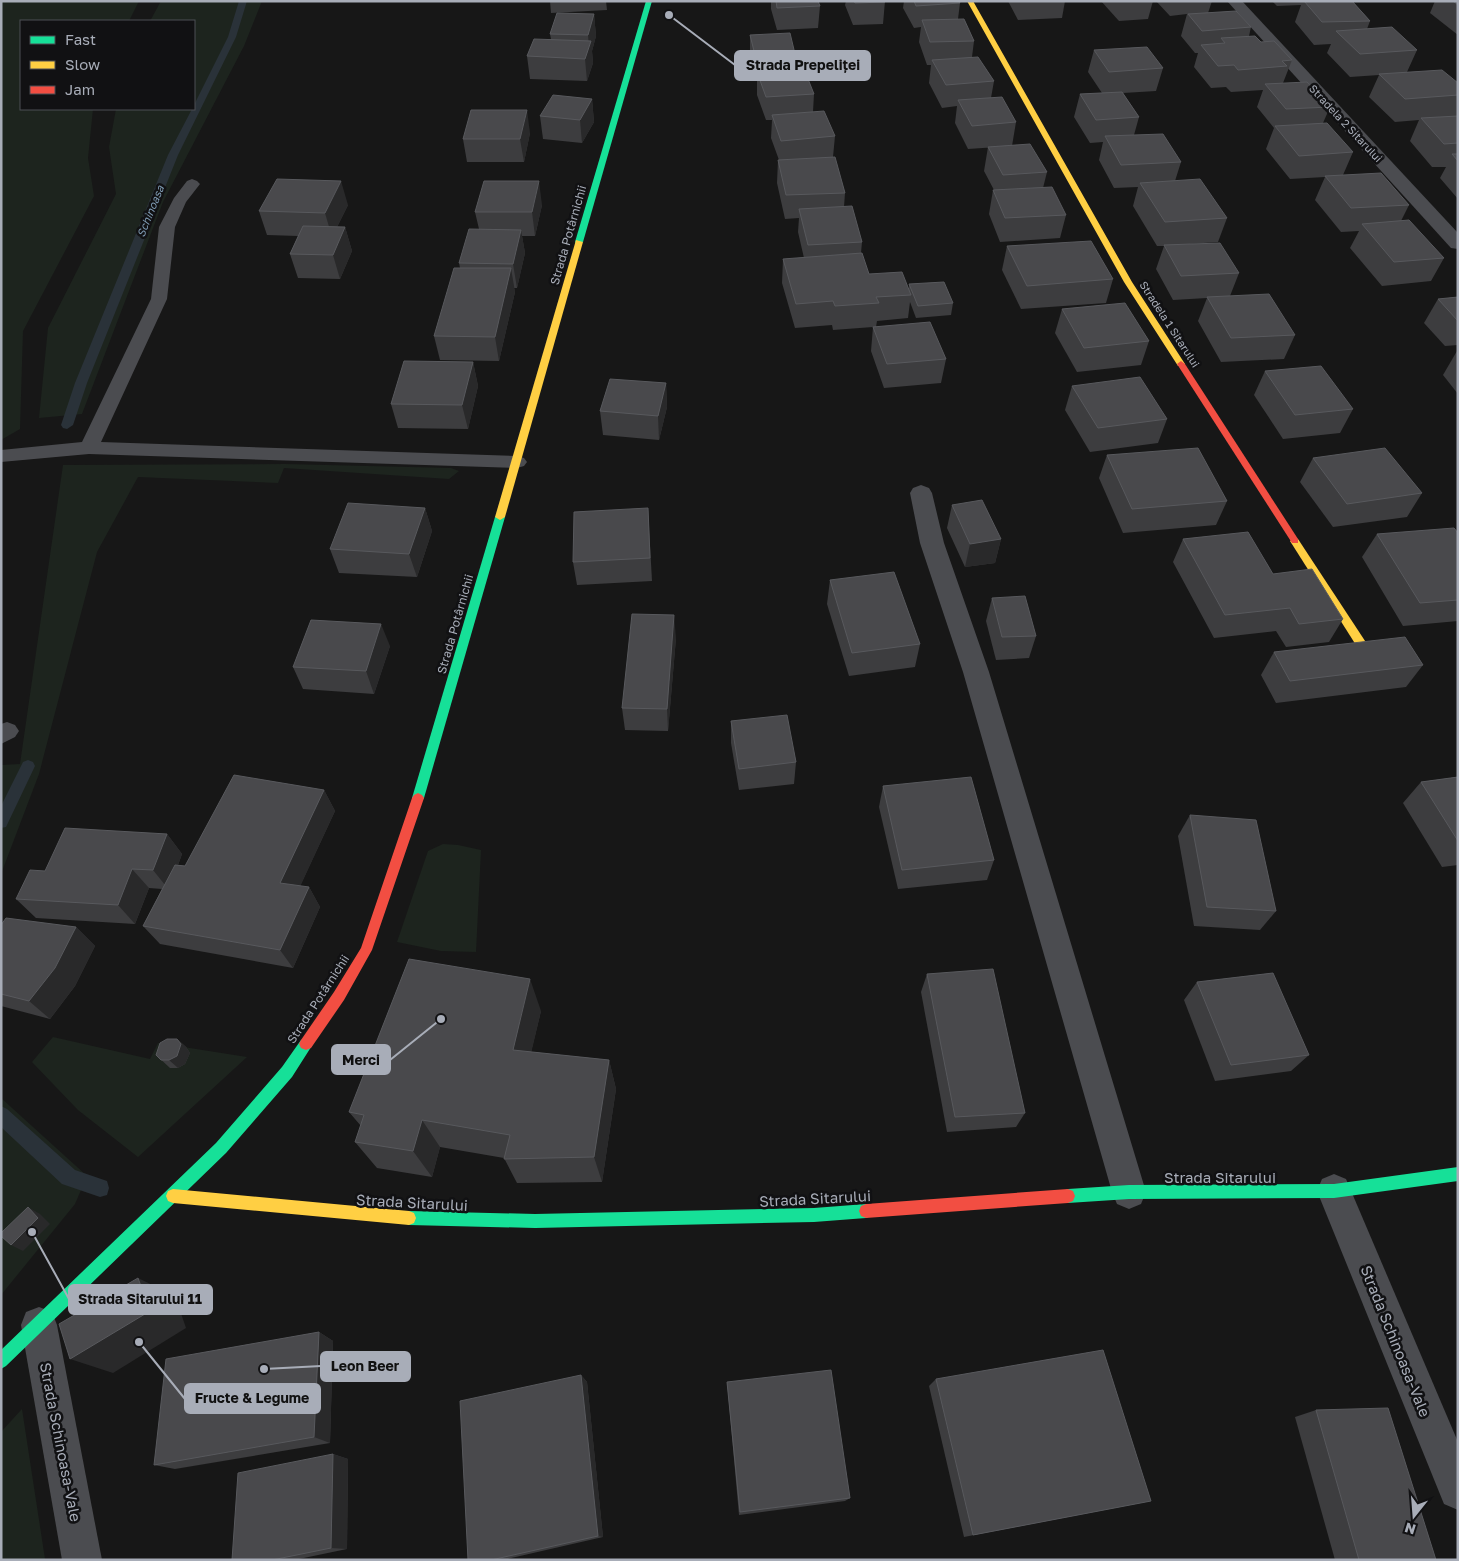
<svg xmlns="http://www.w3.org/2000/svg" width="1459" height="1561" viewBox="0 0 1459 1561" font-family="'Golos Text',sans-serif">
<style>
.green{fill:#1d241e}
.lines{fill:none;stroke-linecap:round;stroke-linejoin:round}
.stream{fill:#2a3239;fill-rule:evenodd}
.lane{fill:#4b4c50;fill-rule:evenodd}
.street{fill:#4b4c50;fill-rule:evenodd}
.fast{fill:#16e098;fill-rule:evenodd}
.slow{fill:#ffcf43;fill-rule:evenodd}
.jam{fill:#f24e42;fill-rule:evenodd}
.wall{fill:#3d3d3f}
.shaded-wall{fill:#29292a}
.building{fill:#49494c;stroke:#58595d}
.labels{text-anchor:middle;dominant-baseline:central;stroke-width:5;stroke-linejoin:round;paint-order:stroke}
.far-street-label{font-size:11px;fill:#a8adb8;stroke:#111113}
.far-water-label{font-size:11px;font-style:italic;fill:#7f9bb3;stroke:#111113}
.street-label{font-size:12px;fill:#a8adb8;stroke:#111113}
.near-street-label{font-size:15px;fill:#a8adb8;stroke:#111113}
.leader{fill:none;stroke:#a8adb8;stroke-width:2}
.callout-dot{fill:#a8adb8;stroke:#111113;stroke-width:2}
.callout{fill:#a8adb8;stroke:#a8adb8;stroke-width:2}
.callout-label{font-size:14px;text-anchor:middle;font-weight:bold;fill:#111}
</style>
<rect width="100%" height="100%" fill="#171717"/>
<g class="green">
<polygon points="1,1 139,1 129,21 21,21 21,109 93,109 88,158 94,196 23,331 20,429 1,440"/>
<polygon points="161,1 262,1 244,46 163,202 82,414 39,418 48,328 116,194 109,147 116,109 194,109 194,21 150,21"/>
<polygon points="285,464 451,468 459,471 449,479 284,468 278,483 138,477 97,552 39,774 1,874 1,765 20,764 63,465"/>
<polygon points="443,844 458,845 481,850 476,952 441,951 397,942 428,851"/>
<polygon points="53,1037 150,1059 158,1043 247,1057 138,1157 78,1110 32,1062"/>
<polygon points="1,1098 87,1176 75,1204 1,1295"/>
<polygon points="22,1409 45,1559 45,1560 1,1560 1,1432"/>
</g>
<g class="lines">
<g class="stream">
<polygon points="239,1 247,1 236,37 178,155 87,383 73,425 67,429 63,428 61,425 75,383 168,155 192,109 194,109 194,105 228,37"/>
<polygon points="28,760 33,762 35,766 6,827 1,828 1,806 23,762"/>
<polygon points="1,1106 7,1109 75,1170 107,1181 109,1188 107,1195 100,1197 62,1184 1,1127"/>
</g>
<g class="lane">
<polygon points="192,179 197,181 200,184 186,202 175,227 167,299 101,442 517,456 524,458 527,462 524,466 517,468 89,454 1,462 1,450 82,442 151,299 159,227 174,198 187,181"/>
<polygon points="7,722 15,725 19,731 15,737 1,744 1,724"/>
</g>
<g class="street">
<polygon points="1227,1 1242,1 1458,233 1458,249 1451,248"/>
<polygon points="921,485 929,488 932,493 944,543 989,672 1146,1192 1141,1204 1129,1209 1117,1204 1112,1192 963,672 920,543 910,493 913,488"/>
<polygon points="1334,1174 1346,1179 1458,1442 1458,1510 1444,1504 1317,1191 1322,1179"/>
<polygon points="39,1307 52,1312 57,1325 102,1560 62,1560 21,1325 26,1312"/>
</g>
<g class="fast">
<polygon points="646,1 652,1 583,242 576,244 575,242"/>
<polygon points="500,514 505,517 424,798 422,801 414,801 412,798 495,517"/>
<polygon points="306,1038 311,1040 313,1044 292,1077 226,1153 6,1366 1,1369 1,1350 216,1143 282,1067 301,1040"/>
<polygon points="1458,1167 1458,1181 1334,1198 1129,1199 1068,1203 1063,1201 1061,1196 1063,1191 1068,1189 1129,1185 1334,1184"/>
<polygon points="866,1204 871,1206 873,1211 871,1216 866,1218 814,1222 535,1228 409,1225 404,1223 402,1218 404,1213 409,1211 535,1214 814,1208"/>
</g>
<g class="slow">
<polygon points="967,1 973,1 1132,282 1185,364 1184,366 1178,366 1124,282"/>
<polygon points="576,240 583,242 505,517 500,520 495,517"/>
<polygon points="1295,538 1298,539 1369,647 1370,650 1369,653 1361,653 1290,541"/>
<polygon points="173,1189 409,1211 414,1213 416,1218 414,1223 409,1225 173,1203 168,1201 166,1196 168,1191"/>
</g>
<g class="jam">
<polygon points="1181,361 1185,364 1298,539 1298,543 1292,543 1177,364"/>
<polygon points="418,793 422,795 424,798 372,950 344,1000 311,1048 306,1050 301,1048 299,1044 301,1040 334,992 361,948 412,798 414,795"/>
<polygon points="1068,1189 1073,1191 1075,1196 1073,1201 1068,1203 866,1218 861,1216 859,1211 861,1206 866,1204"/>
</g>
</g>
<g class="wall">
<polygon points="550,1 606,1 607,10 551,13"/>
<polygon points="771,1 818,1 820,6 818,28 777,30 771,9"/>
<polygon points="846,1 885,1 883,24 853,25 845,5"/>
<polygon points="904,1 959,1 960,3 958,19 974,41 972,57 994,81 991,98 1016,122 1012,146 968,149 955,123 957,106 942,108 929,83 931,65 927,65 919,42 921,27 914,28 903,8"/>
<polygon points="1008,1 1065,1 1062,18 1018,20"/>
<polygon points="1101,1 1153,1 1148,19 1119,21"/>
<polygon points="1156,1 1212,1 1208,13 1251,27 1249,36 1261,42 1292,60 1283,83 1281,83 1330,107 1323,123 1353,152 1343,175 1409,205 1401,221 1444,258 1431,281 1382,286 1350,248 1359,231 1341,232 1315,200 1325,177 1290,179 1266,149 1274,128 1257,107 1263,90 1231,92 1226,87 1211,88 1194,67 1198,53 1195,53 1181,36 1187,14 1170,16"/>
<polygon points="1272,1 1352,1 1370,21 1367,29 1417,50 1407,72 1458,83 1458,199 1440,178 1446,167 1432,167 1410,141 1419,120 1395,122 1369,97 1379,75 1350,77 1327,53 1331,44 1314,45 1295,22 1301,5 1277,6"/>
<polygon points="1435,1 1458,1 1458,35 1430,13"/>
<polygon points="594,14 596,36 592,51 593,63 587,81 530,79 527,56 551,39 550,34"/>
<polygon points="750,35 795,54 795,70 814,94 813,112 835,136 833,157 845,193 844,207 862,242 861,253 869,274 909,289 909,284 953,303 951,315 916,318 910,302 908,318 877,321 876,327 946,359 941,383 884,388 871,351 873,327 833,330 832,325 795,328 782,283 783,259 804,258 798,232 799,218 785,219 777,183 778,160 779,160 771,138 772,120 766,120 757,95 757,78 754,78 750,57"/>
<polygon points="1094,50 1163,68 1156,91 1123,93 1139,117 1134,135 1181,162 1175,181 1227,218 1218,242 1176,245 1239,273 1230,296 1295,335 1284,359 1221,362 1198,321 1207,298 1173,300 1156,269 1164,246 1157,246 1133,206 1138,187 1114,188 1099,160 1103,142 1090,143 1074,117 1080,94 1102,93 1088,72"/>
<polygon points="592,99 594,122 582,143 543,139 540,116"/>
<polygon points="530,133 524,162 467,162 463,139"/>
<polygon points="988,147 1047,172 1043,188 1066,215 1060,238 1000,242 989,214 993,190 994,190 984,171"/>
<polygon points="348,205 337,227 345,227 352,251 340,279 298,278 290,254 298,236 267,235 259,211"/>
<polygon points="542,205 535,236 522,236 525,253 517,288 514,288 515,292 499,361 440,360 434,336 460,268 459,263 479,229 475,212"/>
<polygon points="1007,246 1113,279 1106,303 1021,309 1002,270"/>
<polygon points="1458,297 1458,345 1445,346 1424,323 1438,299"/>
<polygon points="1062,309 1149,341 1141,365 1077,372 1055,333"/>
<polygon points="1457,351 1458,351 1458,394 1443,375"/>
<polygon points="473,362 478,386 468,429 398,428 391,404"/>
<polygon points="1265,371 1353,409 1340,433 1283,439 1254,395"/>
<polygon points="666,383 667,407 659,440 603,435 600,411"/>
<polygon points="1072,386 1167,419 1158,443 1090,452 1065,410"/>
<polygon points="1107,455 1227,501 1216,525 1123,533 1099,478"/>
<polygon points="1313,458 1422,493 1407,517 1333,527 1300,482"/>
<polygon points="952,505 1001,539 995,563 965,567 947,528"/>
<polygon points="425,508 432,531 417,577 339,573 330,549"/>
<polygon points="648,508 652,581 577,585 573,562"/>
<polygon points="1458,533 1458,621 1403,626 1362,557 1377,534"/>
<polygon points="1183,539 1273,574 1343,619 1329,642 1286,647 1276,631 1214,638 1173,562"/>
<polygon points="830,580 920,644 915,667 849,676 827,604"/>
<polygon points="992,598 1036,636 1029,658 996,660 986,621"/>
<polygon points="676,638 668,731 625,730 622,708"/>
<polygon points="390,646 374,694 303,689 293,667"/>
<polygon points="1274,652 1423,665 1406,687 1276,703 1261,675"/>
<polygon points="731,721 796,762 794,784 739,790 731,743"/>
<polygon points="1458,777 1458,865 1442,867 1403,803 1421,782"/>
<polygon points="883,786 994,860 987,880 898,889 879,807"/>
<polygon points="324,790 335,811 300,886 309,887 320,907 293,968 160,944 143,926 162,889 149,888 135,924 36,918 16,899 45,871 167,834 182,854 178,865 185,866"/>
<polygon points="1190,815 1276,911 1260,930 1194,926 1178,836"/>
<polygon points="1,925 76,927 95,946 75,986 50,1019 1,1006"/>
<polygon points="927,974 1025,1113 1016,1127 947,1132 921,992"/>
<polygon points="1197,982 1309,1055 1291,1071 1215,1081 1184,1000"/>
<polygon points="541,1011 531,1052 609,1060 616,1089 602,1182 517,1183 504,1158 440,1147 432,1177 377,1168 355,1142 361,1126 349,1112"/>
<polygon points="177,1039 186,1047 190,1053 185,1064 178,1068 170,1068 156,1055"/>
<polygon points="319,1332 333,1341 330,1443 175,1469 154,1465"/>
<polygon points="581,1375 587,1382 603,1537 503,1560 468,1560"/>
<polygon points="936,1379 1151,1501 964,1537 929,1386"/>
<polygon points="727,1382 850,1498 845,1501 739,1515"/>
<polygon points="1316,1410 1436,1560 1335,1560 1295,1417"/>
<polygon points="333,1454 348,1459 347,1549 294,1560 232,1560"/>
</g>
<g class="shaded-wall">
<polygon points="594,14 596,36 592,51 593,63 587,81 585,59 589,47 588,35"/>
<polygon points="592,99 594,122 582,143 580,120"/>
<polygon points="527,110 530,133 524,162 520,139"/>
<polygon points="341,181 348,205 332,237 325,213"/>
<polygon points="539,181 542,205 535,236 532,212"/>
<polygon points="345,227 352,251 340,279 333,255"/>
<polygon points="521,230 525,253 517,288 513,264"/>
<polygon points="511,268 515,292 499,361 495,337"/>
<polygon points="473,362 478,386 468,429 462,405"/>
<polygon points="666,383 667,407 659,440 658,416"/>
<polygon points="425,508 432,531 417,577 409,554"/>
<polygon points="1001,539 995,563 965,567 970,544"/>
<polygon points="674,615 676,638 668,731 667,709"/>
<polygon points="381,624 390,646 374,694 366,671"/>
<polygon points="324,790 335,811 293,902 280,883"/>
<polygon points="167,834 182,854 169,890 153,870"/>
<polygon points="132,869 149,888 135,924 118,905"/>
<polygon points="309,887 320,907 293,968 280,950"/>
<polygon points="76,927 95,946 75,986 50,1019 29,1001"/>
<polygon points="530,979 541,1011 525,1079 513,1050"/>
<polygon points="177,1039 186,1047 190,1053 185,1064 178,1068 169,1060"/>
<polygon points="609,1060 616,1089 602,1182 594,1157"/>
<polygon points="422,1120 440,1147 432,1177 413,1151"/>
<polygon points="28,1207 40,1214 50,1224 23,1251 11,1245"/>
<polygon points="138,1278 175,1296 186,1328 113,1373 70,1359"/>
<polygon points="319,1332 333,1341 330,1443 314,1437"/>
<polygon points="581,1375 587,1382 603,1537 598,1536"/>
<polygon points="333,1454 348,1459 347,1549 331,1548"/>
</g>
<g class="building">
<polygon points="776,1 818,1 820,6 777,8"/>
<polygon points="854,1 885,1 885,2 855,3"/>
<polygon points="914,1 959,1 960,3 916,6"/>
<polygon points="1304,1 1352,1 1370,21 1322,22"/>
<polygon points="1453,1 1458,1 1458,5"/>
<polygon points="1236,11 1251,27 1202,31 1188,14"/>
<polygon points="557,13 594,14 588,35 550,34"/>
<polygon points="964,19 974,41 930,42 922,20"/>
<polygon points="1392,27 1417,50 1360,54 1336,31"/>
<polygon points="790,33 795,54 755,55 750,35"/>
<polygon points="1255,36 1261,42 1274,41 1292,60 1282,61 1287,66 1238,70 1234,65 1218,66 1201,45 1225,43 1221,38"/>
<polygon points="534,39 591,41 585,59 527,56"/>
<polygon points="1147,47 1163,68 1109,72 1094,50"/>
<polygon points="978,57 994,81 946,85 932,60"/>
<polygon points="804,69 814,94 766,97 757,72"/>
<polygon points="1442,70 1458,83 1458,95 1405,99 1379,74"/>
<polygon points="1307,82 1330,107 1286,109 1265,84"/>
<polygon points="1122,92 1139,117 1096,120 1080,94"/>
<polygon points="553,95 592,99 580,120 540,116"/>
<polygon points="1002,97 1016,122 972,126 958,100"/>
<polygon points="471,110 527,110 520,139 463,139"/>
<polygon points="824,111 835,136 781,141 772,115"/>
<polygon points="1458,116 1458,143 1444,144 1421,118"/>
<polygon points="1327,123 1353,152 1299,156 1275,126"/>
<polygon points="1163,134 1181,162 1121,165 1105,136"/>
<polygon points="1030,144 1047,172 1003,175 988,147"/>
<polygon points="1452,154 1458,154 1458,161"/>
<polygon points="835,157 845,193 786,195 778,160"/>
<polygon points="1381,173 1409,205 1351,208 1325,176"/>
<polygon points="277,179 341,181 325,213 259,211"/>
<polygon points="1200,179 1227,218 1165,222 1140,183"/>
<polygon points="484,181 539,181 532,212 475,212"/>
<polygon points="1052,187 1066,215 1005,218 993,190"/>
<polygon points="852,206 862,242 808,245 799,209"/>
<polygon points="1409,220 1444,258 1394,262 1362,224"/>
<polygon points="303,226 345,227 333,255 290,254"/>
<polygon points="469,229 521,230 513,264 459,263"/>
<polygon points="1091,241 1113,279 1027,286 1007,246"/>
<polygon points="1220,243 1239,273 1181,276 1164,245"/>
<polygon points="862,253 869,274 902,272 911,295 876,297 879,303 835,306 833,301 796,304 783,259"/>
<polygon points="454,268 511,268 495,337 434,336"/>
<polygon points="944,282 953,303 918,306 909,284"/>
<polygon points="1269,294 1295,335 1231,338 1207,297"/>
<polygon points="1458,297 1458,321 1438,299"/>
<polygon points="1125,303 1149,341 1084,348 1062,309"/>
<polygon points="930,322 946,359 887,364 873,327"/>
<polygon points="404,361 473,362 462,405 391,404"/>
<polygon points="1321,366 1353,409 1295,415 1265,371"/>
<polygon points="1140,377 1167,419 1098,428 1072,386"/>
<polygon points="610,379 666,383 658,416 600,411"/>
<polygon points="1198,448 1227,501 1132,509 1107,455"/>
<polygon points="1385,448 1422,493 1347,504 1313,458"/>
<polygon points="982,500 1001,539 970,544 952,505"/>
<polygon points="348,503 425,508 409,554 330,549"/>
<polygon points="648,508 650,558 573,562 574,512"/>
<polygon points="1454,528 1458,533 1458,600 1420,603 1377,534"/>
<polygon points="1248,532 1273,574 1312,569 1343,619 1299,624 1290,608 1225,615 1183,539"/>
<polygon points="894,572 920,644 852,653 830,580"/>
<polygon points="1025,596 1036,636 1002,637 992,598"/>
<polygon points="632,614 674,615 667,709 622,708"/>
<polygon points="311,620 381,624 366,671 293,667"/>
<polygon points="1405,637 1423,665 1290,681 1274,652"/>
<polygon points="787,715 796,762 739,769 731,721"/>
<polygon points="234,775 324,790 280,883 309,887 280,950 143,926 175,865 185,866"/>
<polygon points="971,777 994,860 902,870 883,786"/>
<polygon points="1458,777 1458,841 1421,782"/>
<polygon points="1190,815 1256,820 1276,911 1207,907"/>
<polygon points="65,828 167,834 153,870 132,869 118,905 16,899 30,870 45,871"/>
<polygon points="6,918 76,927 55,968 29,1001 1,994 1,925"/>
<polygon points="409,959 530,979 513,1050 609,1060 594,1157 504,1159 510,1135 422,1120 413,1151 355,1142 364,1115 349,1112"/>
<polygon points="993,969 1025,1113 955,1117 927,974"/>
<polygon points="1273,973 1309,1055 1231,1065 1197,982"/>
<polygon points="167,1039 177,1039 181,1044 177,1056 169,1060 161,1060 156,1055 160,1043"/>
<polygon points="28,1207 38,1218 11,1245 1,1236 1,1233"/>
<polygon points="138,1278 150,1311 70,1359 59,1324"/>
<polygon points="319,1332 314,1437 154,1465 166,1359"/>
<polygon points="1103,1350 1151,1501 973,1535 936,1379"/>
<polygon points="831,1370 850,1498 740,1512 727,1382"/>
<polygon points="581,1375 598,1536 491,1560 468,1560 460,1401"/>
<polygon points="1388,1408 1436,1560 1359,1560 1316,1410"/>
<polygon points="333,1454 331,1548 272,1560 232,1560 238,1473"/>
</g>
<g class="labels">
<g class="far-street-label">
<text transform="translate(1346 123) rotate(47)">Stradela 2 Sitarului</text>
<text transform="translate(1170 324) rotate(57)">Stradela 1 Sitarului</text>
</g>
<g class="far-water-label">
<text transform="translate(150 211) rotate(-68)">Schinoasa</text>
</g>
<g class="street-label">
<text transform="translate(568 235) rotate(-74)">Strada Potârnichii</text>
<text transform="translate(455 624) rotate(-74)">Strada Potârnichii</text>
<text transform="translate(318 999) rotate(-57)">Strada Potârnichii</text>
</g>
<g class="near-street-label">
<text x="1220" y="1177">Strada Sitarului</text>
<text transform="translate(815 1198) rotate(-3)">Strada Sitarului</text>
<text transform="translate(412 1202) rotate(3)">Strada Sitarului</text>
<text transform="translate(1396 1341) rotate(68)">Strada Schinoasa-Vale</text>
<text transform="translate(61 1442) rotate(79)">Strada Schinoasa-Vale</text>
</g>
</g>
<path class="leader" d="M669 15L735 65M441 1019L390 1060M32 1232L69 1299M264 1369L321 1366M139 1342L185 1399"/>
<g class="callout-dot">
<circle cx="669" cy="15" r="5"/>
<circle cx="441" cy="1019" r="5"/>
<circle cx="32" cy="1232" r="5"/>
<circle cx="264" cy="1369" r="5"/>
<circle cx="139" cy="1342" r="5"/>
</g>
<g class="callout">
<rect x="735" y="51" width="135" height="29" rx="5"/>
<rect x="332" y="1045" width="58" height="29" rx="5"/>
<rect x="69" y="1285" width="143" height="29" rx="5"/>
<rect x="321" y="1352" width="89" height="29" rx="5"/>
<rect x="185" y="1384" width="135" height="29" rx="5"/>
</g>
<g class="callout-label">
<text x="803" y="70">Strada Prepeliței</text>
<text x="361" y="1065">Merci</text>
<text x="140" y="1304">Strada Sitarului 11</text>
<text x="365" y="1371">Leon Beer</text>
<text x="252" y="1403">Fructe &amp; Legume</text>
</g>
<rect width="1459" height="1561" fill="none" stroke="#a8adb8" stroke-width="5"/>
<rect x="20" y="20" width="175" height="90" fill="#111113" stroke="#4d4f55"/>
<rect x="30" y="36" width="25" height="8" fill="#16e098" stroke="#4d4f55"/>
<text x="65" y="45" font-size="15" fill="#a8adb8">Fast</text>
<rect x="30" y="61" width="25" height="8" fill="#ffcf43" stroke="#4d4f55"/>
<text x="65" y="70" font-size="15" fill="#a8adb8">Slow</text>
<rect x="30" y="86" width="25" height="8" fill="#f24e42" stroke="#4d4f55"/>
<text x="65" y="95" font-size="15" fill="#a8adb8">Jam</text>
<g transform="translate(1414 1516) rotate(197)" stroke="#111113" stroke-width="4" paint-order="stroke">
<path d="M0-4L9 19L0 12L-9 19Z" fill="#a8adb8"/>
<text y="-8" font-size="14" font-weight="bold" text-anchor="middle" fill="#a8adb8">N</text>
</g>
</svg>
